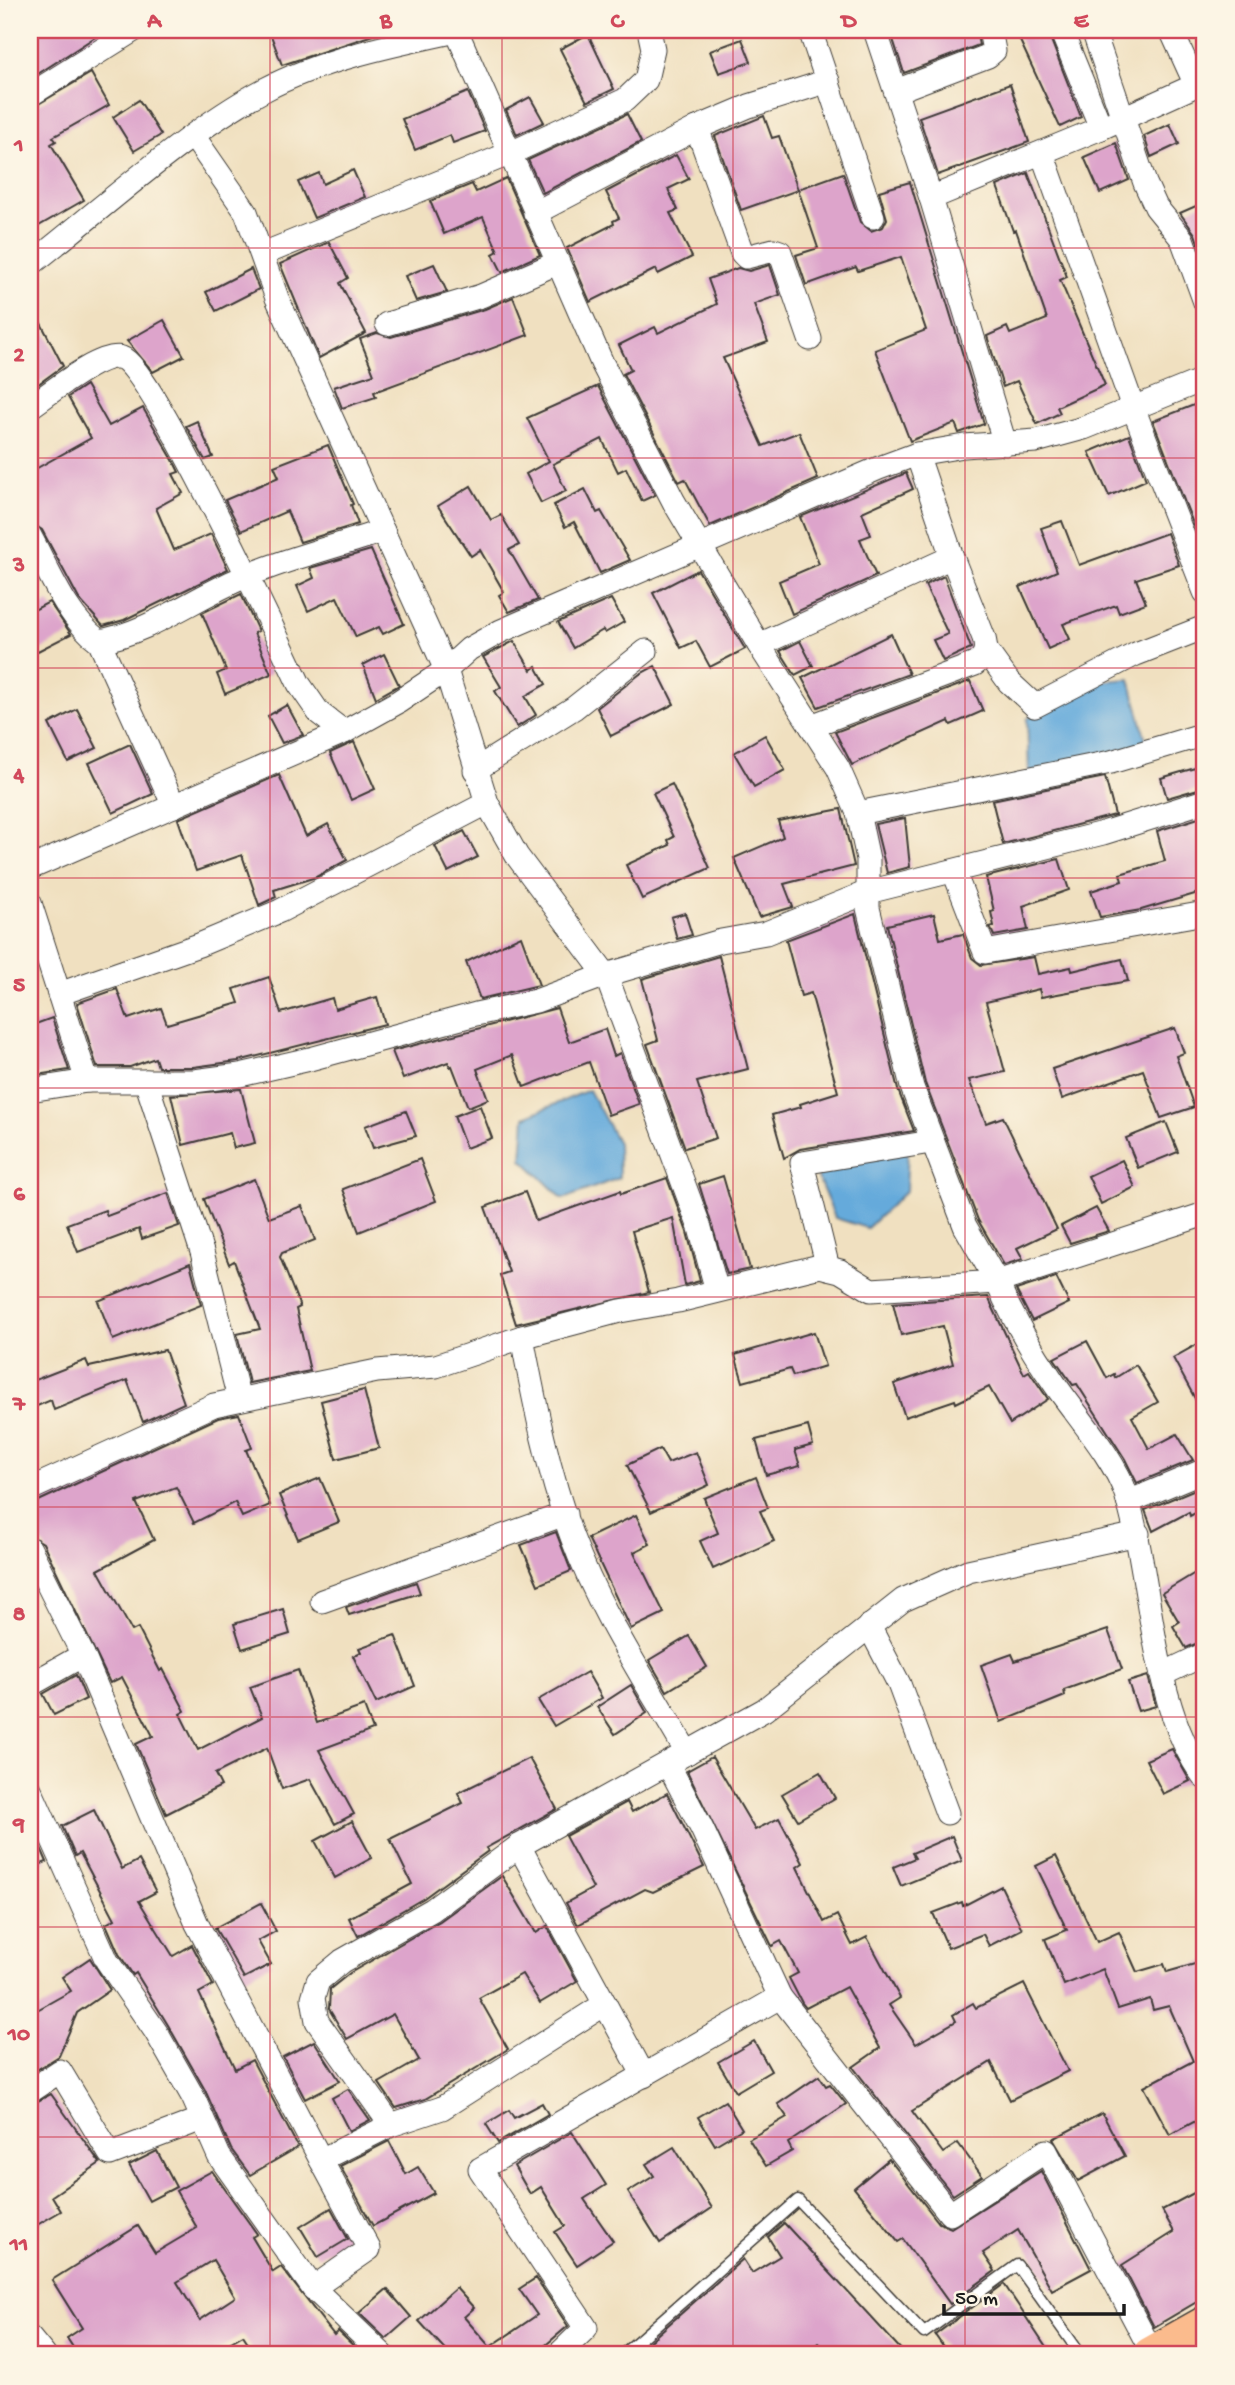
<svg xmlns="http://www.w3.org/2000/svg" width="1235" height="2385" viewBox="0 0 1235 2385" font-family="'Gochi Hand',sans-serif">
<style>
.water{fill:#65aadb;stroke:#40637c;stroke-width:2}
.building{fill:#dda4cb;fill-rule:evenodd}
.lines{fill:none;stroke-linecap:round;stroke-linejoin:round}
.lane-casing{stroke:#3c3935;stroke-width:13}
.street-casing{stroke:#3c3935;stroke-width:25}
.primary-casing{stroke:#3c3935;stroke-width:38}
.lane{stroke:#fff;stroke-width:10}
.street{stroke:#fff;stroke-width:23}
.primary{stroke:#fbbb8d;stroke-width:35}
.grid{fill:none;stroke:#d1495b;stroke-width:2;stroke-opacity:0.55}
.neatline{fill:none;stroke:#d1495b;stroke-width:2.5}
.grid-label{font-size:23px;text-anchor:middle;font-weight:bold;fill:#d1495b}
</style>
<rect width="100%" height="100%" fill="#fcf5e5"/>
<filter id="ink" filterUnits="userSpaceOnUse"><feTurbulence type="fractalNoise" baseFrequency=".0143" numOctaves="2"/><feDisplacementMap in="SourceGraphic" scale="14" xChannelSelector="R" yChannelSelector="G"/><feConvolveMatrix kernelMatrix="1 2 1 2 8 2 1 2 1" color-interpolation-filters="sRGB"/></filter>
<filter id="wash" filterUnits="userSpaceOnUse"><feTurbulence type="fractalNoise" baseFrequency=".00686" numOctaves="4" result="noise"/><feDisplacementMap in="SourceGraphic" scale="28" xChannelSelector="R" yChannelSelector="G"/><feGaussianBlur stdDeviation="1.57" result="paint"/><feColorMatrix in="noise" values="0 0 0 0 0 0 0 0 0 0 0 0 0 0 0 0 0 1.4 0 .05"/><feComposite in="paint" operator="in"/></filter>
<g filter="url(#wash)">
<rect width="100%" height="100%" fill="#f0e0c0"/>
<g class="water">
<polygon points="1130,679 1147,744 1029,773 1027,719 1091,682"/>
<polygon points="589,1090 618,1143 619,1178 563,1199 522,1159 525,1117"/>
<polygon points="908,1150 906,1191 867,1228 835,1218 815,1171"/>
</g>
<g id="blocks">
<g class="building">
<polygon points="30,30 106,30 30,79"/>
<polygon points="269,30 385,30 385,31 282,65"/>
<polygon points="917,30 976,30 979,45 904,73 893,39"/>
<polygon points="1015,30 1047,30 1081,117 1060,127"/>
<polygon points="588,34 614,89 587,102 560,49"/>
<polygon points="742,39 751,62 719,73 710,51"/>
<polygon points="91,73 109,105 53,137 56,141 51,144 84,200 30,231 30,109"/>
<polygon points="1010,84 1029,142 938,175 919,117"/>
<polygon points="468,92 485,131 453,143 450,135 415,150 402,119"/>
<polygon points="530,97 544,122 517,135 506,110"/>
<polygon points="139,100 161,135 134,151 113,117"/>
<polygon points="627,114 641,142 543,193 528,160"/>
<polygon points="764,116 772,138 779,136 798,190 741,210 715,136"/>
<polygon points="1170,124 1179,144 1151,157 1144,136"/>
<polygon points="1116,143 1129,180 1100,193 1084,157"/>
<polygon points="676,155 689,179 668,189 678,210 670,213 692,257 658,274 656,269 590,302 567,248 614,224 613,221 619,218 606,192"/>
<polygon points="353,170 365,197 314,218 298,182 319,173 323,184"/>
<polygon points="843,173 860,222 871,231 883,227 887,219 879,191 910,182 984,424 959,433 955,423 910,441 875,350 926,330 901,257 858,271 856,267 806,285 796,255 818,248 798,189"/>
<polygon points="1028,173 1067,277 1060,280 1105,385 1057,407 1060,413 1037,424 1017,381 1003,387 987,336 1007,327 1010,334 1047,319 1016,230 1013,231 997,186"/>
<polygon points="506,178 540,255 502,272 493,254 498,251 483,217 444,234 430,201 472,184 476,192"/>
<polygon points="1205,202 1205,262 1195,234 1180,213"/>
<polygon points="329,242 348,278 340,283 366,333 319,358 280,264"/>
<polygon points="434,264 447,292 416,301 405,276"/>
<polygon points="770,265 780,295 754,304 768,342 723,358 763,446 799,432 818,479 710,526 685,479 679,482 623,374 631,370 619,345 655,327 658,333 717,304 708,279 738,268 749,271"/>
<polygon points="251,269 259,289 216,311 206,292"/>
<polygon points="513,297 528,335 374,392 376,397 342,408 334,387 374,374 360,339 377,333 391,337 485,309"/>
<polygon points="30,302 63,366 30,390"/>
<polygon points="164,320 184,356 153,372 127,341"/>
<polygon points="86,385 109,426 143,408 173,460 179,472 173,474 183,493 156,508 174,550 211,534 228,569 124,620 103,626 79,599 42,530 30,522 30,472 91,438 68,397"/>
<polygon points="598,386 655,495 642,501 626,468 618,472 602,439 553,464 566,491 541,503 526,474 549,461 527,418"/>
<polygon points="1199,403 1205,419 1205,554 1153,421"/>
<polygon points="197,421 213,457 205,460 186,426"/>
<polygon points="1129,435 1146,480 1109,496 1089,452"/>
<polygon points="328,445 353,504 351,505 358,524 300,542 287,511 241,531 225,500 279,477 274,466"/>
<polygon points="906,473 913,489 862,512 871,535 860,539 876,576 792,614 779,581 819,564 800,517"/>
<polygon points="471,486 491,520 501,515 519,545 509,550 538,600 509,612 499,595 504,592 480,550 471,556 438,506"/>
<polygon points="585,489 597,513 601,511 630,560 600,573 574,522 565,527 554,505"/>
<polygon points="1062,521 1079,565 1167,533 1179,565 1136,579 1146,603 1119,613 1116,605 1063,624 1070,639 1048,649 1020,587 1057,571 1041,528"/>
<polygon points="371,550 404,624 383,634 379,627 356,637 337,597 308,611 297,586 314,578 310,568"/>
<polygon points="698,570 745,649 710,667 696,641 681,648 653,593"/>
<polygon points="944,576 971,648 943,661 933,640 948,634 925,585"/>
<polygon points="241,594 258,631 254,633 271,674 225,694 217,674 226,670 202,613"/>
<polygon points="611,599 624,622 605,633 603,630 573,648 558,622"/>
<polygon points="49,602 71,634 30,655 30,612"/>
<polygon points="891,634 909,674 818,707 802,678"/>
<polygon points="514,641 531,670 536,666 546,684 525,696 536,715 517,727 495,691 501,687 483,657"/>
<polygon points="800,641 813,666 795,675 780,651"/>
<polygon points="384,654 399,685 376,698 363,665"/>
<polygon points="655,666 674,704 611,736 597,708 640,674"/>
<polygon points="970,681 983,711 951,725 949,721 852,765 835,732"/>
<polygon points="287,705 303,735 282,743 268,716"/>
<polygon points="77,709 97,748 68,762 49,724"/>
<polygon points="765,735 785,770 754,787 734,753"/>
<polygon points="354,742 375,789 351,800 330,753"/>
<polygon points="130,744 153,794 113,813 89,763"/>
<polygon points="1205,765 1205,787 1167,798 1161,778"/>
<polygon points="279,775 306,836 328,824 347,860 316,877 274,890 276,897 259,905 242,855 196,871 178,819"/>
<polygon points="1105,777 1115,815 1003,844 992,800"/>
<polygon points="672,784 710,868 642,899 626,865 670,845 668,840 674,837 653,793"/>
<polygon points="841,809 854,866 784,884 793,907 759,917 734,858 783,837 778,821"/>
<polygon points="1205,816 1205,891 1141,910 1100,917 1091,891 1122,881 1120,874 1165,861 1157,831"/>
<polygon points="905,818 910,867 887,873 875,824"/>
<polygon points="464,831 478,857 448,872 435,846"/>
<polygon points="1059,859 1069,890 1023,906 1028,930 994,936 990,927 994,926 991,912 994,911 986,877"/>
<polygon points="685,913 692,935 677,939 671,917"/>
<polygon points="855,914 898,1090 914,1131 800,1149 784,1158 772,1115 801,1107 800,1104 838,1092 811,993 801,996 786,940"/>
<polygon points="934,914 940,939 963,934 972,958 981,965 1034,957 1038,974 1071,967 1072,971 1122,959 1128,981 1041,997 1039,989 986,1002 1005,1072 969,1080 986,1123 1003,1117 1057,1229 1017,1248 1023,1259 1004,1265 978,1220 925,1083 887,925"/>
<polygon points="521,936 539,985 480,999 466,962"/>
<polygon points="719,956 748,1069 697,1082 716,1138 685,1148 647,1044 658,1040 642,979"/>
<polygon points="269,977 281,1013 332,998 335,1009 377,997 385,1024 238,1061 193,1067 158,1067 155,1058 130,1067 97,1067 77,1003 117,989 128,1019 161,1008 167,1024 239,1003 234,989"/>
<polygon points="557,1008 569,1042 605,1029 614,1056 620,1053 639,1104 608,1115 589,1062 524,1087 512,1055 477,1069 488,1099 468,1107 452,1066 450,1067 448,1062 403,1079 392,1051"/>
<polygon points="52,1018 69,1070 30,1076 30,1026"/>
<polygon points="1175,1028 1184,1053 1176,1056 1194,1107 1161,1118 1143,1070 1062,1099 1052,1069"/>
<polygon points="241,1089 255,1143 234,1148 230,1133 183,1145 171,1095"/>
<polygon points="480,1106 492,1138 466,1148 454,1116"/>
<polygon points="406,1111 416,1136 373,1148 365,1126"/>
<polygon points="1166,1122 1178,1152 1138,1168 1126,1138"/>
<polygon points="420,1159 436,1201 359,1232 343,1189"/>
<polygon points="1122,1160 1135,1187 1101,1204 1088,1176"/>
<polygon points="723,1176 750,1269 727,1274 699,1184"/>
<polygon points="667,1178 687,1232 700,1281 685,1285 673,1218 632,1231 649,1292 516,1324 500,1275 509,1272 485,1207 525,1192 536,1221 620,1191 621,1194"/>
<polygon points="254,1179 269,1218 302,1206 315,1240 282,1253 280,1257 300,1307 296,1309 310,1371 249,1383 237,1334 260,1329 234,1261 229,1264 204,1199"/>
<polygon points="168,1193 179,1226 142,1239 139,1229 78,1252 67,1224 105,1210 107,1216"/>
<polygon points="1096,1208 1109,1231 1070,1243 1061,1226"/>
<polygon points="190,1263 201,1305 113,1340 98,1301"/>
<polygon points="1056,1277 1069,1303 1032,1321 1016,1290"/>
<polygon points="988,1297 1024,1374 1029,1371 1048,1399 1010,1424 989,1387 956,1403 955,1400 905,1417 894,1384 953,1364 943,1326 901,1335 893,1303"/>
<polygon points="814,1332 825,1366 793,1376 790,1369 743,1382 735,1355"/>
<polygon points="1205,1340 1205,1417 1173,1358"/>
<polygon points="1087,1341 1107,1378 1114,1374 1115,1378 1136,1365 1158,1402 1132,1417 1149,1449 1177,1434 1193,1460 1137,1483 1125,1459 1077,1384 1073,1385 1054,1358"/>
<polygon points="165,1350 184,1403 143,1422 127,1380 54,1410 51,1400 30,1409 30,1382 86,1360 89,1367"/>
<polygon points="364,1390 379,1448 336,1459 321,1401"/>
<polygon points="239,1414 252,1448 246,1450 270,1505 242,1517 235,1502 194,1523 176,1487 136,1502 154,1540 98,1570 132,1631 138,1628 160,1671 163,1669 185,1711 180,1714 198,1750 262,1717 250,1687 298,1670 317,1723 364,1706 373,1730 319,1750 354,1814 335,1824 310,1779 282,1789 267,1748 215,1774 221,1786 166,1814 136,1744 153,1736 122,1677 110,1683 43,1543 30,1535 30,1505 218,1418"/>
<polygon points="808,1426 813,1445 795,1450 800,1466 766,1475 756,1440"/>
<polygon points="660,1449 668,1463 696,1452 709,1485 651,1512 627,1465"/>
<polygon points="756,1477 768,1508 760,1511 774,1541 713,1569 700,1541 718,1533 704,1498"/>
<polygon points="320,1478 339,1522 298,1539 279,1495"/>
<polygon points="1205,1485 1205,1508 1190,1516 1189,1512 1153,1531 1145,1510"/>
<polygon points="636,1515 650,1544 634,1552 664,1613 631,1629 588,1538"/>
<polygon points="556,1532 571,1571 538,1585 521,1545"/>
<polygon points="1205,1567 1205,1640 1186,1648 1173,1626 1179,1622 1162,1593"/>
<polygon points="416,1582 420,1593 349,1615 346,1607"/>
<polygon points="283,1609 290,1634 242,1649 234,1624"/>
<polygon points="1108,1630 1122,1669 1064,1690 1065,1696 1001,1722 981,1665 1012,1654 1015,1661"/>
<polygon points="395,1635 415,1686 376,1703 353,1656 361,1652 359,1648"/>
<polygon points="689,1636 707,1667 667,1691 649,1660"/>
<polygon points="587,1672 602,1698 554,1726 538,1700"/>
<polygon points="76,1675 86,1699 54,1715 43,1694"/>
<polygon points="1148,1676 1156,1706 1138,1711 1128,1682"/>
<polygon points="631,1685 647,1713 615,1734 597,1707"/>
<polygon points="1172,1749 1190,1781 1163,1794 1146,1760"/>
<polygon points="712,1757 755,1830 779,1818 803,1863 797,1867 824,1922 837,1915 852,1945 867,1937 900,1998 889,2005 916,2044 956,2021 953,2015 973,2003 976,2008 1024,1984 1068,2071 1010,2100 991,2062 912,2111 943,2153 958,2143 982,2176 953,2195 853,2067 880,2048 846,1987 806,2008 802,2003 789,1978 798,1973 781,1941 772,1946 687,1771"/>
<polygon points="529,1758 557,1809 486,1848 488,1851 424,1898 358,1936 349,1918 412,1884 390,1839 463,1803 458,1793"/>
<polygon points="820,1772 835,1798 798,1820 782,1794"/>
<polygon points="667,1793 704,1867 653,1892 645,1889 578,1925 566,1903 593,1888 565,1836 627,1802 632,1812"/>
<polygon points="94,1810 122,1869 139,1860 156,1892 139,1901 173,1956 192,1945 213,1985 199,1993 235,2069 252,2060 298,2147 250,2175 231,2149 205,2090 168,2025 136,1973 133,1975 119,1954 106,1924 115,1919 80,1853 75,1856 62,1826"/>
<polygon points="352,1821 372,1858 335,1878 315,1841"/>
<polygon points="30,1823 47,1862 30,1868"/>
<polygon points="952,1836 962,1861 901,1886 893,1867 915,1858 912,1853"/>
<polygon points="1056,1856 1097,1942 1119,1932 1137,1972 1164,1964 1167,1972 1205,1961 1205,2116 1170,2135 1144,2087 1193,2061 1169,2006 1153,2010 1150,1999 1118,2009 1103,1969 1064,1985 1045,1939 1067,1930 1036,1866"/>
<polygon points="502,1876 536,1933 547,1926 577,1981 540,2003 522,1974 479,1998 508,2049 425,2099 396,2108 379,2083 419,2060 393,2014 347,2039 329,2009 330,1989 350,1973 440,1921"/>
<polygon points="1001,1886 1022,1929 989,1946 983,1934 948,1948 933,1913 962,1902 963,1906"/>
<polygon points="261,1903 276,1931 258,1941 271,1964 244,1978 215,1928"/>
<polygon points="90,1958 110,1990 77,2013 59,2056 30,2074 30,2014 71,1991 62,1977"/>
<polygon points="314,2041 340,2081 305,2099 283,2057"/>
<polygon points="754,2041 771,2071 736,2092 718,2062"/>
<polygon points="819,2076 826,2086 830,2084 846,2104 788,2143 792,2151 766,2166 749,2139 787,2117 778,2104"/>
<polygon points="348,2089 370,2120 349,2131 332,2098"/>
<polygon points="51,2094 100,2163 52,2196 61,2211 30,2229 30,2105"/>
<polygon points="725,2101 742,2129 715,2145 698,2117"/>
<polygon points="542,2103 548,2114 498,2143 486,2124 509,2110 514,2118"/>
<polygon points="1102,2113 1125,2156 1078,2181 1053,2139"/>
<polygon points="572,2132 606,2185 584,2199 613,2241 577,2265 555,2232 565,2226 541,2187 530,2194 514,2166"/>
<polygon points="389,2141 406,2174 418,2167 434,2193 373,2226 340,2166"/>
<polygon points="674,2147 712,2208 660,2243 628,2192 654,2176 646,2164"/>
<polygon points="157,2151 176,2187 149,2201 129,2165"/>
<polygon points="889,2159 939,2223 951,2228 1041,2171 1091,2269 1052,2290 1018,2230 983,2253 995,2271 950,2304 903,2239 898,2242 854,2188"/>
<path d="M212 2171 257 2234 252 2237 273 2272 281 2267 334 2335 338 2331 363 2355H256L243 2335 209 2355H78L67 2338 82 2328 52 2280 138 2226 155 2253 197 2228 176 2191ZM213 2260 235 2297 200 2320 177 2282Z"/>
<polygon points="1205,2187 1205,2297 1154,2327 1122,2265 1174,2232 1162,2210"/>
<polygon points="331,2208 348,2239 318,2257 300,2227"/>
<polygon points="784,2223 906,2355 830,2355 818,2343 804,2355 634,2355 743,2259 752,2273 780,2256 768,2237"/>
<polygon points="536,2278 568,2326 534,2355 450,2355 419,2321 456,2288 474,2308 464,2317 490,2347 537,2315 519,2289"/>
<polygon points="1004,2284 1051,2355 949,2355 935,2335"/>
<polygon points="387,2289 411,2317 386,2339 359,2313"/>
</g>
</g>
</g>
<g filter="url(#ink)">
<use href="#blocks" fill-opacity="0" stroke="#3c3935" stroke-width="2"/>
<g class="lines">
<defs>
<polyline id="lane" points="622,2355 798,2200 924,2333 1017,2265 1081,2355"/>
<g id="street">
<polyline points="456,30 602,363 674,502 759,645 838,768 858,813 868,859 868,908 912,1087 965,1226 997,1282 1205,1214"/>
<polyline points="810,30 873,217"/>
<polyline points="875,30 931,198"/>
<polyline points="1061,30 1101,128"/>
<polyline points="1093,30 1145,183 1156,207 1182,239 1205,302"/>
<polyline points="1171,30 1196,85"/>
<polyline points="896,91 988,56 994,51 990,30"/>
<polyline points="30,95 134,30"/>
<polyline points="697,128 742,253 746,257 774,250 780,252 810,339"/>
<polyline points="194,137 246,212 277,298 446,670 487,803 517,856 606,975 700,1228 717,1291"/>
<polyline points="1042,153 1134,410 1205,592"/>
<polyline points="535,213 697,128 749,106 828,81"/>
<polyline points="263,254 511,153 625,100 646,80 653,49 649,30"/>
<path d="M30 265C102 209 184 133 264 90 323 59 392 45 457 31"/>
<polyline points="387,324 481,296 557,263"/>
<path d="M30 407C48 395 101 351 122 358 150 366 279 641 299 684L319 713 344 732"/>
<polyline points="1005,444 931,198 1101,128 1205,81"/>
<path d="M30 536C49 571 66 617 99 641L174 806"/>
<path d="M99 641C147 633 190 601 235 581 282 560 334 547 383 531"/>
<polyline points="759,645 952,557 917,454"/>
<polyline points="986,650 1009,682 1035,706 1136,654 1205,627"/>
<path d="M811 726 975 664C986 656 987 650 984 638L952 557"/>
<polyline points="475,770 574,708 646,651"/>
<polyline points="858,813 1111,762 1205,734"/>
<polyline points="30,868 344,732 398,702 446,670 469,649 501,631 879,468 917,454 964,446 1036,441 1084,428 1205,379"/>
<polyline points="954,872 985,952 1205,913"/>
<polyline points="30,903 87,1081"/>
<polyline points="59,994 199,945 280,911 487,803"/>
<polyline points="146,1081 202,1252 239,1399"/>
<polyline points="30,1090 87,1081 194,1081 240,1075 310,1059 476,1014 536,1001 606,975 721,941 766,933 868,892 1103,833 1205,801"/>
<polyline points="828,1268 802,1163 931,1142"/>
<path d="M522 1337C535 1405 548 1472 572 1537 600 1613 647 1683 687 1753"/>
<path d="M30 1489 214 1405 377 1371 436 1366 522 1337 620 1311 678 1301 820 1266 840 1271 871 1290 997 1282C1013 1319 1031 1350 1054 1383 1075 1414 1115 1459 1126 1494 1153 1581 1150 1706 1205 1778"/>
<polyline points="1128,1502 1205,1470"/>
<polyline points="30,1549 83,1655 197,1924 321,2160"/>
<polyline points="322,1601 565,1514"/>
<polyline points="869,1626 899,1684 947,1813"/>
<polyline points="1163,1674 1205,1654"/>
<polyline points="30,1685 83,1655"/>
<polyline points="668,1764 702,1829 780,1997 950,2214 1046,2151 1153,2354"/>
<polyline points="30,1789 107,1961 156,2032 193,2097 219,2156 313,2288 383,2355"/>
<polyline points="605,2004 644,2076"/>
<polyline points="30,2091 60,2071 110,2154 202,2119"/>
<polyline points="391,2125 317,2021 313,1998 318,1981 342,1961 432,1910 519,1846"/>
<polyline points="313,2288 369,2249 321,2160 391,2125 442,2108 605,2004 519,1846 764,1710 903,1600 968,1571 1138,1534"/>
<polyline points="30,2338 44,2355"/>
<polyline points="558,2355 586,2328 480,2169 780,1997"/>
</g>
<g id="primary">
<polyline points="1150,2355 1205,2324"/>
<polyline points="1200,2355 1205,2353"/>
</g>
</defs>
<use href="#lane" class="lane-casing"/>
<use href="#street" class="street-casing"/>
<use href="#primary" class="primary-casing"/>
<use href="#lane" class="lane"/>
<use href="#street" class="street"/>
<use href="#primary" class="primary"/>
</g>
</g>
<path class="grid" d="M270 30V2355M502 30V2355M733 30V2355M965 30V2355M30 248H1205M30 458H1205M30 668H1205M30 878H1205M30 1088H1205M30 1297H1205M30 1507H1205M30 1717H1205M30 1927H1205M30 2137H1205"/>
<rect width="1235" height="2385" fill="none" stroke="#fcf5e5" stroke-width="77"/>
<path d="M944 2304v10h180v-10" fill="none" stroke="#1c1c1c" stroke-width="3.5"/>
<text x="955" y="2304" font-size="21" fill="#1c1c1c" stroke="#fcf5e5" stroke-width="5" paint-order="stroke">50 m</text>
<rect x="38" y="38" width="1158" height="2308" class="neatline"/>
<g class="grid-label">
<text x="154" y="27">A</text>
<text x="386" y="27">B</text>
<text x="617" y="27">C</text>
<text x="849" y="27">D</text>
<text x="1081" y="27">E</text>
<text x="19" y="151">1</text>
<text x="19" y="361">2</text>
<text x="19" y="571">3</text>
<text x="19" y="781">4</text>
<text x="19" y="991">5</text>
<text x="19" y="1200">6</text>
<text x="19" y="1410">7</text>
<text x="19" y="1620">8</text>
<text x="19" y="1830">9</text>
<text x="19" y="2040">10</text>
<text x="19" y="2250">11</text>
</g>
</svg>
